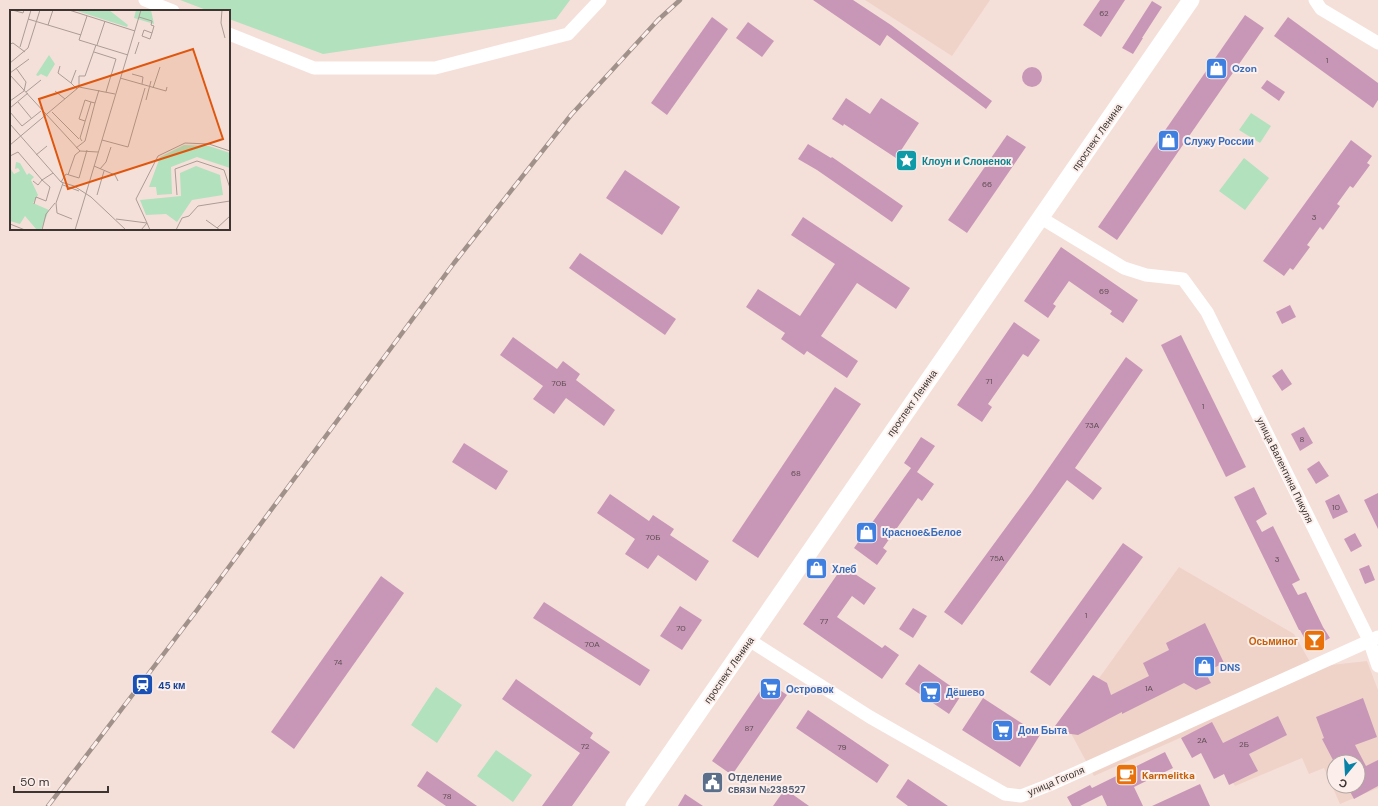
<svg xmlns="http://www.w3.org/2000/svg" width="1378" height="806" viewBox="0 0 1378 806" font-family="'DM Sans',sans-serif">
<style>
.built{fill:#efd3c9;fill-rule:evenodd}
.green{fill:#b2e1be}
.building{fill:#c897b7}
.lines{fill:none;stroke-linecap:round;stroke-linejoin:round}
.minor{stroke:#fff;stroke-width:13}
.major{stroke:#fff;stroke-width:17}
.rail-casing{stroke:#a0918b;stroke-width:4.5}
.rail{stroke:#fcefeb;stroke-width:3;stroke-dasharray:9;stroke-linecap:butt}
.labels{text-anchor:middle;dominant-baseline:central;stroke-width:4;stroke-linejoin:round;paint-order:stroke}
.number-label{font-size:8px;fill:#604e53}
.shop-label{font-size:10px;font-weight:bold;fill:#366cbe;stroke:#fcefeb;text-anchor:start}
.street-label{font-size:10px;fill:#3d3532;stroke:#fcefeb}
.culture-label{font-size:10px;font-weight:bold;fill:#0d838f;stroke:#fcefeb;text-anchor:start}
.food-label{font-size:10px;font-weight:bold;fill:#c56008;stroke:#fcefeb;text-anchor:end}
.transit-label{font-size:10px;font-weight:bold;fill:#164399;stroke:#fcefeb;text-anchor:start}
.service-label{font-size:10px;font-weight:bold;fill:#4e5e75;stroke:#fcefeb;text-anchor:start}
.inset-road{fill:none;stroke:#ab9c96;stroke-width:1}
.view{fill:#df570e;fill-opacity:0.15;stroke:#df570e;stroke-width:2}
.inset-edge{fill:none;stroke:#3d3532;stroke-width:2}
</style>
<rect width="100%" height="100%" fill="#f5e0d9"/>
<g class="built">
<polygon points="865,0 990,0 952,56"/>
<path d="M1179 567 1294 634 1313 667 1367 661 1378 690V788L1340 804 1324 768 1309 774 1302 758 1235 786 1198 730 1094 776 1066 724ZM1334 762H1358V786H1334Z"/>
</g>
<g class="green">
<polygon points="180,0 570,0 556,19 323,54 229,19 229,11 209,11"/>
<polygon points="1251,113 1271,126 1260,143 1239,130"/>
<polygon points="1244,158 1269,178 1245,210 1219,191"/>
<polygon points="436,687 462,705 437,743 411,725"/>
<polygon points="496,750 532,775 513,802 477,776"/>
</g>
<g class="building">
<polygon points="813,0 853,0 891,25 992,101 986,109 887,35 880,46"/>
<polygon points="1100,0 1125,0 1101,37 1083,25"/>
<polygon points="1152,1 1162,7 1142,38 1143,38 1133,54 1122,48"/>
<polygon points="1245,15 1264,28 1117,240 1098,227"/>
<polygon points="712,17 728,29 667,115 651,103"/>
<polygon points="1288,17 1378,83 1378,100 1373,108 1274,36"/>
<polygon points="748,22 774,41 762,57 736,38"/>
<circle cx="1032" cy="77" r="10"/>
<polygon points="1267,80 1285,92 1279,101 1261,88"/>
<polygon points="846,98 870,114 881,98 919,123 896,158 844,124 843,126 832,119"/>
<polygon points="1007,135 1026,147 967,233 948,220"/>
<polygon points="1351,140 1372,156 1367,163 1370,165 1353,188 1350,186 1337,204 1340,206 1323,230 1320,227 1307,245 1310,247 1293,270 1290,268 1284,276 1263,261"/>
<polygon points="808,144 831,158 832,157 903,206 892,222 817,170 798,159"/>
<polygon points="625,170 680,207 662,235 606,198"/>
<polygon points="803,217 910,288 896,309 857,283 821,336 858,361 847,378 807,351 804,355 781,339 785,333 746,307 758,289 800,316 835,264 791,235"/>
<polygon points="1061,247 1138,300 1123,323 1110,314 1112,311 1069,281 1053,304 1056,306 1048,318 1024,301"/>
<polygon points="580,253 676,319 665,335 569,268"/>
<polygon points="1290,305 1296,317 1282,324 1276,312"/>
<polygon points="1014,322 1040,340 1028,357 1023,354 988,404 992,407 982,422 957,405"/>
<polygon points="1181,335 1246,467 1226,477 1161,345"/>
<polygon points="513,337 557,369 563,361 580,374 576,380 615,410 604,426 566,398 554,414 533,399 543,386 500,355"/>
<polygon points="1126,357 1143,370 1075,468 1102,488 1093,500 1067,480 962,625 944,612 1032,492"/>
<polygon points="1282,369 1292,384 1282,391 1272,376"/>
<polygon points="835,387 861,404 758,558 732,541"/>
<polygon points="1304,427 1313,443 1300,451 1291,434"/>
<polygon points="921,437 935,446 917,472 934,484 922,501 918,498 883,548 887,551 877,565 854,548 911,468 904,463"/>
<polygon points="464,443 508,471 496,490 452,462"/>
<polygon points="1319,461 1329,476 1316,484 1307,469"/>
<polygon points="1254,487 1267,514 1256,521 1262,532 1273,526 1300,580 1292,584 1298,595 1306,592 1323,627 1330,638 1310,649 1300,630 1299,630 1234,497"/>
<polygon points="1378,493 1378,529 1364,500"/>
<polygon points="610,494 649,521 653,515 674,529 670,535 709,561 696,581 658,555 648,569 625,554 635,539 597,513"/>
<polygon points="1339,494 1348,512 1333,519 1325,501"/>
<polygon points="1355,533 1362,546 1351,552 1344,539"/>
<polygon points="1123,543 1143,557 1050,686 1030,672"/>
<polygon points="1369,565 1375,580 1365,584 1359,569"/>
<polygon points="843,566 876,588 864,605 852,596 837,617 882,648 885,645 899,655 882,679 803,624"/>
<polygon points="381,576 404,593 294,749 271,732"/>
<polygon points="544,602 650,670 640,686 533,618"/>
<polygon points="680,606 702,620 682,650 660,636"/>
<polygon points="913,608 927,616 913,638 899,629"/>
<polygon points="1205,623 1224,663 1205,672 1211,683 1196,690 1184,683 1122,714 1122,712 1078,735 1064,733 1055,726 1093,675 1107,683 1111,695 1149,676 1143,663 1169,650 1166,643"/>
<polygon points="919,664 962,694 949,714 905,684"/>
<polygon points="516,679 593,733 590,738 610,752 572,806 542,806 580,753 502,699"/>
<polygon points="767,681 787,695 732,775 712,761"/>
<polygon points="983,698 1040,735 1020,767 962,730"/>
<polygon points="1363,698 1377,737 1355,745 1366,766 1378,760 1378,786 1354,799 1347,786 1358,786 1358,762 1334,762 1322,739 1324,738 1316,717"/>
<polygon points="808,710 889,765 877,783 796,728"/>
<polygon points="1278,716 1287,735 1249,754 1258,771 1229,785 1224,774 1214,779 1201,753 1192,758 1181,738 1212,722 1223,743"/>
<polygon points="1165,752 1173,768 1134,787 1143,806 1107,806 1102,795 1080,806 1072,806 1067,797 1090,785 1092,788"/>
<polygon points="427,771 477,806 446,806 417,786"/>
<polygon points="908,779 948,806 908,806 896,797"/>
<polygon points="1200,784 1210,806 1152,806"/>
<polygon points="785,789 809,806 773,806"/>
<polygon points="685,794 703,806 678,806"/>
</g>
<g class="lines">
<g class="minor">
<polyline points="145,0 173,11"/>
<polyline points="1315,0 1321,9 1378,43"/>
<polyline points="229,34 314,68 435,68 568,34 600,0"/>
<polyline points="1041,218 1124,268 1146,275 1183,279 1207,312 1369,640 1378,666"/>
<polyline points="749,640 870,717 1005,794 1021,796 1049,785 1378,637"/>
</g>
<polyline class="major" points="634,806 1191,0"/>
<defs>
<polyline id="rail" points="48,806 197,610 454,263 571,115 658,20 680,0"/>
</defs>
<use href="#rail" class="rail-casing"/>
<use href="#rail" class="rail"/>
</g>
<defs>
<symbol id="shop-square" viewBox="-11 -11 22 22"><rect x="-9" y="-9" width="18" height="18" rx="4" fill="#3f7fe0" stroke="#fcefeb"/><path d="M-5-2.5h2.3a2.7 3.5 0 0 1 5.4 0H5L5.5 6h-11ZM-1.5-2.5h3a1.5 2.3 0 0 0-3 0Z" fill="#fff"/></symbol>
<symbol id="sight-square" viewBox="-11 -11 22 22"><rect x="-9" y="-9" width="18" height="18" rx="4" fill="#0f9aa8" stroke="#fcefeb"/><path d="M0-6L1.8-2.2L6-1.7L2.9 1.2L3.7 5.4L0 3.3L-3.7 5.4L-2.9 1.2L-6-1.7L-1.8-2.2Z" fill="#fff"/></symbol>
<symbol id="bar-square" viewBox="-11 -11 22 22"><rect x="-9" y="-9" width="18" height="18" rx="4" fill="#e8710a" stroke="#fcefeb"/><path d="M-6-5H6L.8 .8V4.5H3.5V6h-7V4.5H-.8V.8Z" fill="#fff"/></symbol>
<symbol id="station-square" viewBox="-11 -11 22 22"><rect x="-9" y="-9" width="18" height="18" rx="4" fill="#1a4fb4" stroke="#fcefeb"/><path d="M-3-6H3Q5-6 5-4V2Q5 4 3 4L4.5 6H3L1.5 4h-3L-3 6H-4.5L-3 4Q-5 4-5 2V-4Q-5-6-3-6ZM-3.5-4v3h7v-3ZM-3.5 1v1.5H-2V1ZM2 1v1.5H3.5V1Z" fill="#fff"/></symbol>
<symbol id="supermarket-square" viewBox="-11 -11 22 22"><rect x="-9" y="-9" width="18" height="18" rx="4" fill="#3f7fe0" stroke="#fcefeb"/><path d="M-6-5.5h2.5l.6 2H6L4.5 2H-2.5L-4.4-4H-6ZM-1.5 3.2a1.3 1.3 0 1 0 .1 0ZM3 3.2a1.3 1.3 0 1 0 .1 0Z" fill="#fff"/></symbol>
<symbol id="cafe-square" viewBox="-11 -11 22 22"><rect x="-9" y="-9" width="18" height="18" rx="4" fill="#e8710a" stroke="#fcefeb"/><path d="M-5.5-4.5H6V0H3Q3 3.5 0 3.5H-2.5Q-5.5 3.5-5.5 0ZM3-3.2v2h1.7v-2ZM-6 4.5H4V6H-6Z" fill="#fff"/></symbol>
<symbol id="civic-square" viewBox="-11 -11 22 22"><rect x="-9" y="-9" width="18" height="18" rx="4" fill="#5c6f8a" stroke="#fcefeb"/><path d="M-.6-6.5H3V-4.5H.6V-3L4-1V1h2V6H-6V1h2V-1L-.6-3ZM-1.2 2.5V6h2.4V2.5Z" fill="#fff"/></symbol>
</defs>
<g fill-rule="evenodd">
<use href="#shop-square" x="1204" y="56" width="25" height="25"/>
<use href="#shop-square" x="1156" y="128" width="25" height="25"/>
<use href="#sight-square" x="894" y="148" width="25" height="25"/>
<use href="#shop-square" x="854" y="520" width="25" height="25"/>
<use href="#shop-square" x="804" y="556" width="25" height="25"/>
<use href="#bar-square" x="1302" y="628" width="25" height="25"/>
<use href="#shop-square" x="1192" y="654" width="25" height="25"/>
<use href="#station-square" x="130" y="672" width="25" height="25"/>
<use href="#supermarket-square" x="758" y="676" width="25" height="25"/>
<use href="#supermarket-square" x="918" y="680" width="25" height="25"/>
<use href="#supermarket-square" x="990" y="718" width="25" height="25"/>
<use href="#cafe-square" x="1114" y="762" width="25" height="25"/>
<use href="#civic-square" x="700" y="770" width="25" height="25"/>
</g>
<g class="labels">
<g class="number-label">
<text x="1104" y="13">62</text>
<text x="1327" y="60">1</text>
<text x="987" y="184">66</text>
<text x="1314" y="217">3</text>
<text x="1104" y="291">69</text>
<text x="989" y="381">71</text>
<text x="559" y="383">70Б</text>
<text x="1203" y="406">1</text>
<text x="1092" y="425">73А</text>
<text x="1302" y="439">8</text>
<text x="796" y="473">68</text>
<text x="1336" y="507">10</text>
<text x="653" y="537">70Б</text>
<text x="997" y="558">75А</text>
<text x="1277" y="559">3</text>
<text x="1086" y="615">1</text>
<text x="824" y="621">77</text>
<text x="681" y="628">70</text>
<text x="592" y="644">70А</text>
<text x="338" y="662">74</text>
<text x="1149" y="688">1А</text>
<text x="749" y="728">87</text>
<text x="1202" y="740">2А</text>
<text x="1244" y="744">2Б</text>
<text x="585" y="746">72</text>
<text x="842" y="747">79</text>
<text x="447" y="796">78</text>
</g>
<g class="shop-label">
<text x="1232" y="68">Ozon</text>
<text x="1184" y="141">Служу России</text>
<text x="882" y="532">Красное&amp;Белое</text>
<text x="832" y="569">Хлеб</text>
<text x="1220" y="667">DNS</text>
<text x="786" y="689">Островок</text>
<text x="946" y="692">Дёшево</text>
<text x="1018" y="730">Дом Быта</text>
</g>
<g class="street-label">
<text transform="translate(1097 137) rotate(-55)">проспект Ленина</text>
<text transform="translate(912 403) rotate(-55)">проспект Ленина</text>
<text transform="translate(1285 470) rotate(64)">улица Валентина Пикуля</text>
<text transform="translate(729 670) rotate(-55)">проспект Ленина</text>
<text transform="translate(1056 781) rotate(-23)">улица Гоголя</text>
</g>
<g class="culture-label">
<text x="922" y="161">Клоун и Слоненок</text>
</g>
<g class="food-label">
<text x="1298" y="641">Осьминог</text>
<text x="1142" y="775" text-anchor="start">Karmelitka</text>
</g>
<g class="transit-label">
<text x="158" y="685">45 км</text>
</g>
<g class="service-label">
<text x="728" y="777">Отделение<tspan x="728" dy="12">связи №238527</tspan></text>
</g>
</g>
<g transform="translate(10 10)">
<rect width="220" height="220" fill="#f5e0d9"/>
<path d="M64 0H107H99L118 15 117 17ZM126 0H141L144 14 124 8ZM39 45 45 54 37 67 31 64 28 66 26 65ZM174 135 199 136 220 143V158L187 147 161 157 162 184 147 185 146 177H139L150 147ZM6 152 10 153 17 165 19 163 24 167 21 170 28 185 23 193 39 200 31 220H27L15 206 10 214 0 211V158L4 164 10 161 8 158 5 159ZM186 156 210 165 213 185 182 190 167 212 156 204 136 205 130 190 171 186 170 163Z" fill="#b2e1be"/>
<path class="inset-road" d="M2 0 13 3 14 0M59 0 125 21M212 0 211 13 215 28M77 6 69 30 118 45M129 7 142 11 141 15 144 16 142 23 134 20 132 26 140 29 142 23M18 9 71 25M38 15 43 0M0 34 3 33 15 42M87 35 95 11M10 37 21 0M84 42 106 49 96 82M125 44 129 32M0 53 18 38 30 0M50 56 48 63 61 73M66 60 61 73 67 79M0 63 19 49M122 64 133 67 132 74M0 65 70 141M110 68 156 81 157 77M69 77V66H75L86 35M143 78 150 57M45 81 55 89M16 82 31 70M136 90 141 71M0 91 14 81 16 72 6 58M8 92 22 109M0 98 18 83M0 102 12 116 31 101M42 102 69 129M75 111 69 109 75 90 81 92M0 114 51 172 64 176 81 187 116 220M92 130 118 137 135 78M72 131 70 128 81 92 85 93 89 80M0 135 69 77 105 84M66 138 75 131 85 93M26 145 37 136M0 146 8 142 32 170 43 163M84 156 105 165 108 171M90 159 96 152 101 137M58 165 65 145 70 141 88 142M23 171 28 175 32 170 40 177 36 191 26 187 24 194M51 172 56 164 69 168 77 140M53 173 46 193 47 203 62 209M53 175 69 181M87 185 94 161M167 185 165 159 187 151 214 160 220 178M106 209 137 213 140 220M196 210 210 220M0 214 15 220M207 218 220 206M32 220 36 204 45 193M65 220 131 0M131 220 137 213 126 189 148 146 175 133 199 134 220 141M166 220 172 208 179 206 188 196 220 191"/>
<path class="view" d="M183 39 213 129 58 179 29 89Z"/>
<rect width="220" height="220" class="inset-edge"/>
</g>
<g transform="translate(1346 774) rotate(198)"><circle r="19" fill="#fcefeb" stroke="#b0a5a1"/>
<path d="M0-3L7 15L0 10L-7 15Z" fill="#0982a8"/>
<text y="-6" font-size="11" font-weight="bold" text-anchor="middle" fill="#3d3532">С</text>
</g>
<path d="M14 786v6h94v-6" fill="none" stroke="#3d3532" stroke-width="2"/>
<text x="20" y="786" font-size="12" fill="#3d3532" stroke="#fcefeb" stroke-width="3" paint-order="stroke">50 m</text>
</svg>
